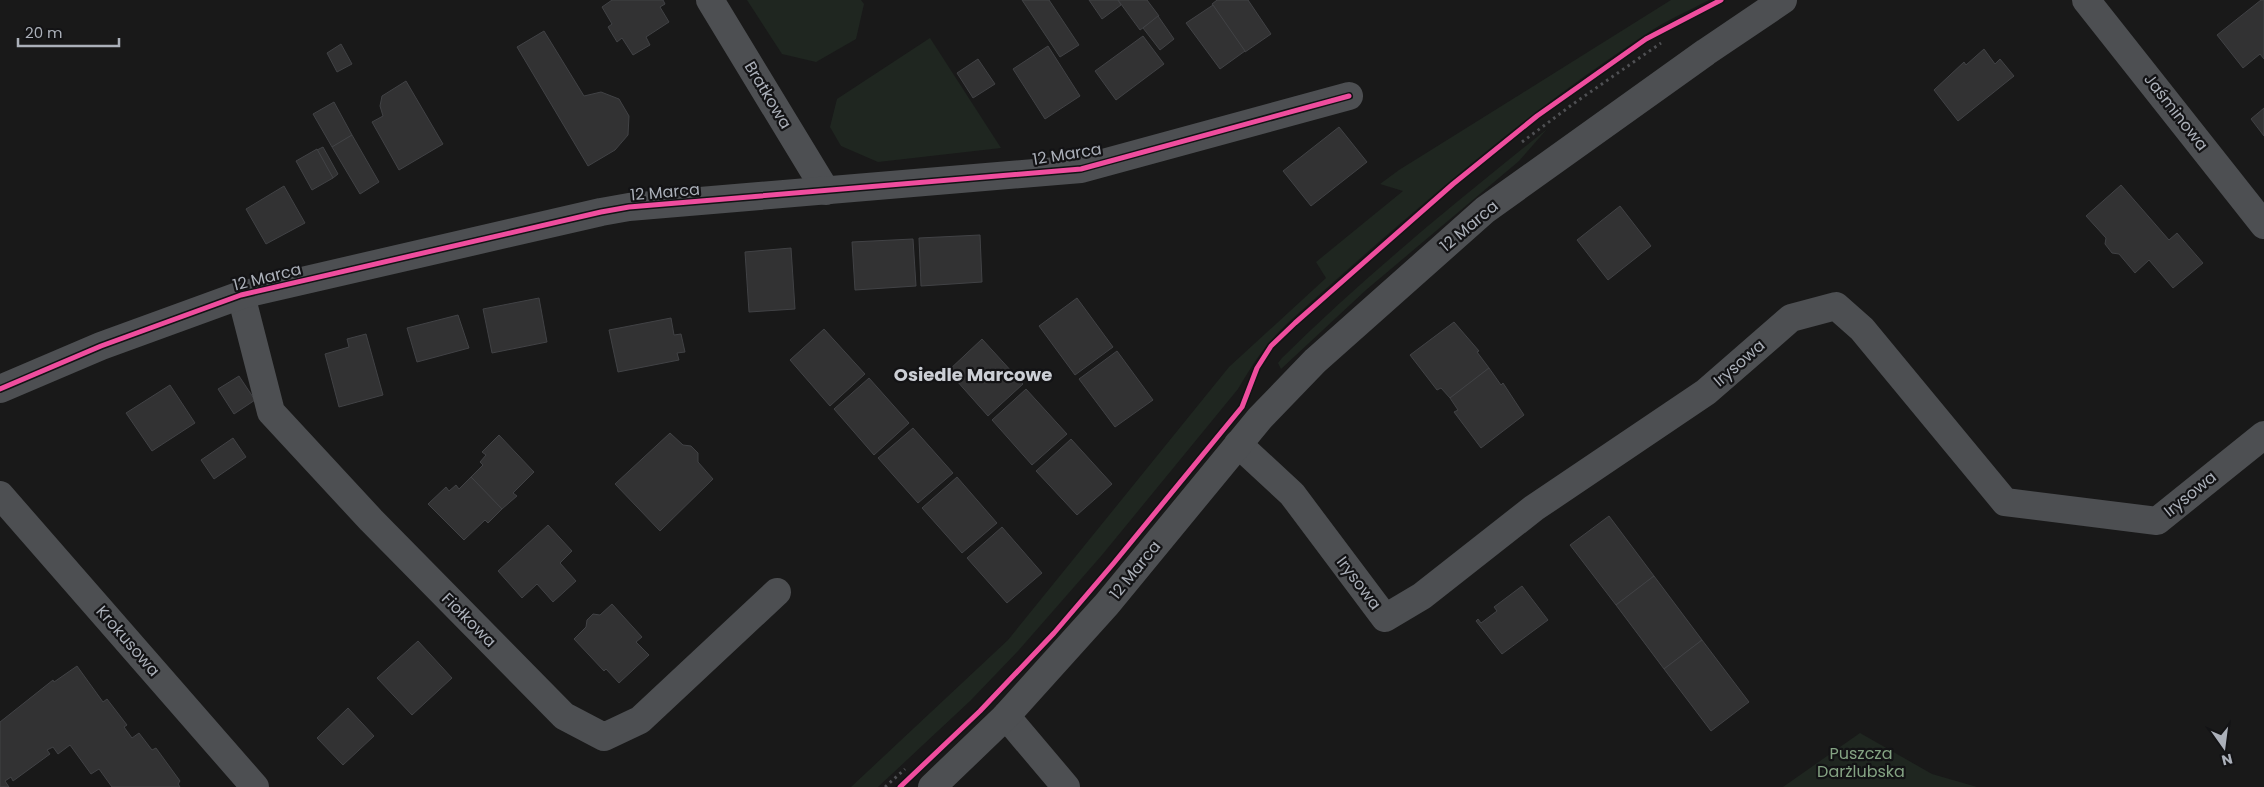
<svg xmlns="http://www.w3.org/2000/svg" width="2264" height="787" viewBox="0 0 2264 787" font-family="Poppins,sans-serif">
<style>
.green{fill:#1f2620}
.building{fill:#323233;stroke:#414245}
.lines{fill:none;stroke-linecap:round;stroke-linejoin:round}
.path{stroke:#4f5053;stroke-width:3;stroke-dasharray:2.5 4;stroke-linecap:butt}
.minor{stroke:#4d4f52;stroke-width:28}
.cycleway-casing{stroke:#131315;stroke-width:8}
.cycleway{stroke:#ef4d9e;stroke-width:5}
.labels{text-anchor:middle;dominant-baseline:central;stroke-width:4.5;stroke-linejoin:round;paint-order:stroke}
.street-label{font-size:16px;fill:#abb0b9;stroke:#131315}
.park-label{font-size:16px;fill:#84a383;stroke:#131315}
.neighbourhood-label{font-size:18px;font-weight:bold;fill:#cccfd5;stroke:#131315}
</style>
<rect width="100%" height="100%" fill="#191919"/>
<g class="green">
<polygon points="747,0 861,0 864,4 856,39 816,62 782,54"/>
<path d="M1671 0H1709C1688 11 1665 21 1646 34 1519 117 1405 218 1292 319 1266 343 1256 359 1238 389L1102 555 1018 651 970 701 878 787H851L1008 640 1229 367 1326 278 1316 262 1403 191 1380 184 1399 170Z"/>
<polygon points="930,38 1001,148 878,162 841,146 830,127 837,99"/>
<path d="M1547 129 1519 161 1366 290 1281 369 1278 363 1282 358C1365 276 1456 202 1547 129Z"/>
<polygon points="1860,733 1932,774 1977,787 1783,787"/>
</g>
<g class="building">
<polygon points="612,0 663,0 665,4 660,7 669,22 646,37 650,45 633,55 622,38 617,42 608,27 612,24 602,7"/>
<polygon points="1022,0 1049,0 1079,45 1060,57"/>
<polygon points="1089,0 1118,0 1121,5 1102,19"/>
<polygon points="1118,0 1147,0 1159,16 1140,30"/>
<polygon points="1217,0 1248,0 1271,34 1245,52 1212,4"/>
<polygon points="2261,0 2264,0 2264,59 2260,54 2243,68 2217,35"/>
<polygon points="1213,5 1245,51 1220,69 1186,23"/>
<polygon points="1158,16 1174,39 1160,50 1143,28"/>
<polygon points="544,31 584,96 601,92 619,99 629,116 628,135 615,150 588,166 517,47"/>
<polygon points="1143,36 1164,64 1116,100 1095,71"/>
<polygon points="341,44 352,64 337,72 327,53"/>
<polygon points="1048,46 1080,96 1045,119 1013,69"/>
<polygon points="1984,49 1995,64 2000,59 2014,76 1958,121 1934,90 1964,62 1966,65"/>
<polygon points="978,59 995,84 973,98 957,73"/>
<polygon points="406,81 443,144 399,170 372,122 383,116 380,106 382,96"/>
<polygon points="334,102 352,135 332,147 313,114"/>
<polygon points="2264,108 2264,136 2251,119"/>
<polygon points="1339,127 1367,162 1311,206 1283,171"/>
<polygon points="352,135 379,182 360,194 332,147"/>
<polygon points="323,147 338,174 333,178 317,150"/>
<polygon points="317,149 333,178 312,190 296,161"/>
<polygon points="2121,185 2169,240 2177,233 2203,263 2173,288 2149,260 2135,273 2119,254 2112,253 2105,244 2106,238 2086,216"/>
<polygon points="284,186 305,223 266,244 246,209"/>
<polygon points="1620,206 1651,246 1608,280 1577,240"/>
<polygon points="980,235 982,282 921,286 919,238"/>
<polygon points="913,239 916,286 855,290 852,242"/>
<polygon points="791,248 795,309 749,312 745,252"/>
<polygon points="539,298 547,342 492,353 483,309"/>
<polygon points="1077,298 1113,347 1075,375 1039,326"/>
<polygon points="458,315 469,348 417,362 407,328"/>
<polygon points="671,318 674,335 681,334 685,352 677,353 679,360 618,372 609,330"/>
<polygon points="1454,322 1479,351 1477,352 1489,368 1450,398 1441,388 1437,390 1410,355"/>
<polygon points="824,329 865,374 830,406 790,360"/>
<polygon points="366,334 383,395 339,407 325,354 349,347 347,339"/>
<polygon points="982,339 1023,384 988,416 948,371"/>
<polygon points="1117,351 1153,400 1115,427 1079,379"/>
<polygon points="1489,368 1501,385 1503,383 1524,415 1481,448 1454,412 1458,410 1450,398"/>
<polygon points="239,376 255,400 234,414 218,389"/>
<polygon points="869,378 909,423 874,455 834,409"/>
<polygon points="170,385 195,423 152,451 126,413"/>
<polygon points="1026,389 1067,434 1032,465 992,420"/>
<polygon points="913,428 953,473 918,503 878,458"/>
<polygon points="670,433 683,445 691,446 698,453 698,462 713,479 660,531 615,484"/>
<polygon points="499,435 534,472 513,493 517,496 502,509 471,477 483,465 480,462 486,455 482,452"/>
<polygon points="233,438 246,457 214,479 201,460"/>
<polygon points="1071,439 1112,484 1077,515 1036,471"/>
<polygon points="471,477 502,509 488,523 485,520 464,540 428,504 446,487 449,491 456,485 459,489"/>
<polygon points="957,477 997,523 962,553 922,508"/>
<polygon points="1609,516 1654,576 1616,605 1570,545"/>
<polygon points="548,525 572,551 560,563 576,581 553,602 537,584 522,598 498,571"/>
<polygon points="1002,527 1042,573 1007,603 967,558"/>
<polygon points="1654,576 1702,640 1664,669 1616,605"/>
<polygon points="1522,586 1548,620 1502,654 1476,621 1478,619 1481,623 1497,611 1494,607"/>
<polygon points="612,604 642,637 636,642 649,655 619,683 606,669 604,671 574,639 586,627 587,620 593,614 600,615"/>
<polygon points="1702,640 1749,702 1711,731 1664,669"/>
<polygon points="418,641 452,678 412,715 377,678"/>
<polygon points="77,666 103,702 107,699 127,725 124,727 132,738 139,733 152,750 156,748 180,781 178,784 180,787 112,787 99,769 91,774 70,745 58,754 53,747 47,750 50,754 13,781 11,777 5,781 9,787 0,787 0,722 53,680 54,682"/>
<polygon points="348,708 374,736 343,765 317,738"/>
</g>
<g class="lines">
<g class="path">
<polyline points="1522,142 1573,104 1661,43"/>
<polyline points="885,787 905,769"/>
</g>
<g class="minor">
<polyline points="710,0 826,191"/>
<polyline points="2086,0 2264,225"/>
<polyline points="241,295 271,412 371,520 564,716 604,737 640,720 777,592"/>
<polyline points="0,389 101,346 241,295 601,212 629,207 1081,169 1349,96"/>
<polyline points="1238,444 1292,494 1385,618 1422,596 1534,508 1706,392 1791,318 1836,306 1862,329 2005,502 2157,521 2264,435"/>
<polyline points="0,495 255,787"/>
<polyline points="1006,716 1066,787"/>
<polyline points="932,787 1006,716 1107,604 1260,418 1315,361 1485,210 1706,52 1783,0"/>
</g>
<defs>
<g id="cycleway">
<polyline points="0,389 101,346 241,295 601,212 629,207 1081,169 1349,96"/>
<polyline points="900,787 980,711 1054,633 1113,564 1242,407 1257,368 1271,346 1295,323 1453,184 1537,116 1646,39 1721,0"/>
</g>
</defs>
<use href="#cycleway" class="cycleway-casing"/>
<use href="#cycleway" class="cycleway"/>
</g>
<g class="labels">
<g class="street-label">
<text transform="translate(768 95) rotate(59)">Bratkowa</text>
<text transform="translate(2176 112) rotate(52)">Jaśminowa</text>
<text transform="translate(1067 154) rotate(-9)">12 Marca</text>
<text transform="translate(665 192) rotate(-5)">12 Marca</text>
<text transform="translate(1469 226) rotate(-40)">12 Marca</text>
<text transform="translate(267 277) rotate(-14)">12 Marca</text>
<text transform="translate(1739 363) rotate(-41)">Irysowa</text>
<text transform="translate(2190 494) rotate(-39)">Irysowa</text>
<text transform="translate(1135 570) rotate(-51)">12 Marca</text>
<text transform="translate(1359 583) rotate(53)">Irysowa</text>
<text transform="translate(469 620) rotate(45)">Fiołkowa</text>
<text transform="translate(128 641) rotate(49)">Krokusowa</text>
</g>
<g class="park-label">
<text x="1861" y="753">Puszcza<tspan x="1861" dy="18">Darżlubska</tspan></text>
</g>
<g class="neighbourhood-label">
<text x="973" y="374">Osiedle Marcowe</text>
</g>
</g>
<g transform="translate(2224 747) rotate(166)" stroke="#131315" stroke-width="4" paint-order="stroke">
<path d="M0-4L9 19L0 12L-9 19Z" fill="#abb0b9"/>
<text y="-8" font-size="14" font-weight="bold" text-anchor="middle" fill="#abb0b9">N</text>
</g>
<path d="M18 38v8h101v-8" fill="none" stroke="#abb0b9" stroke-width="2.5"/>
<text x="25" y="38" font-size="15" fill="#abb0b9" stroke="#131315" stroke-width="4" paint-order="stroke">20 m</text>
</svg>
